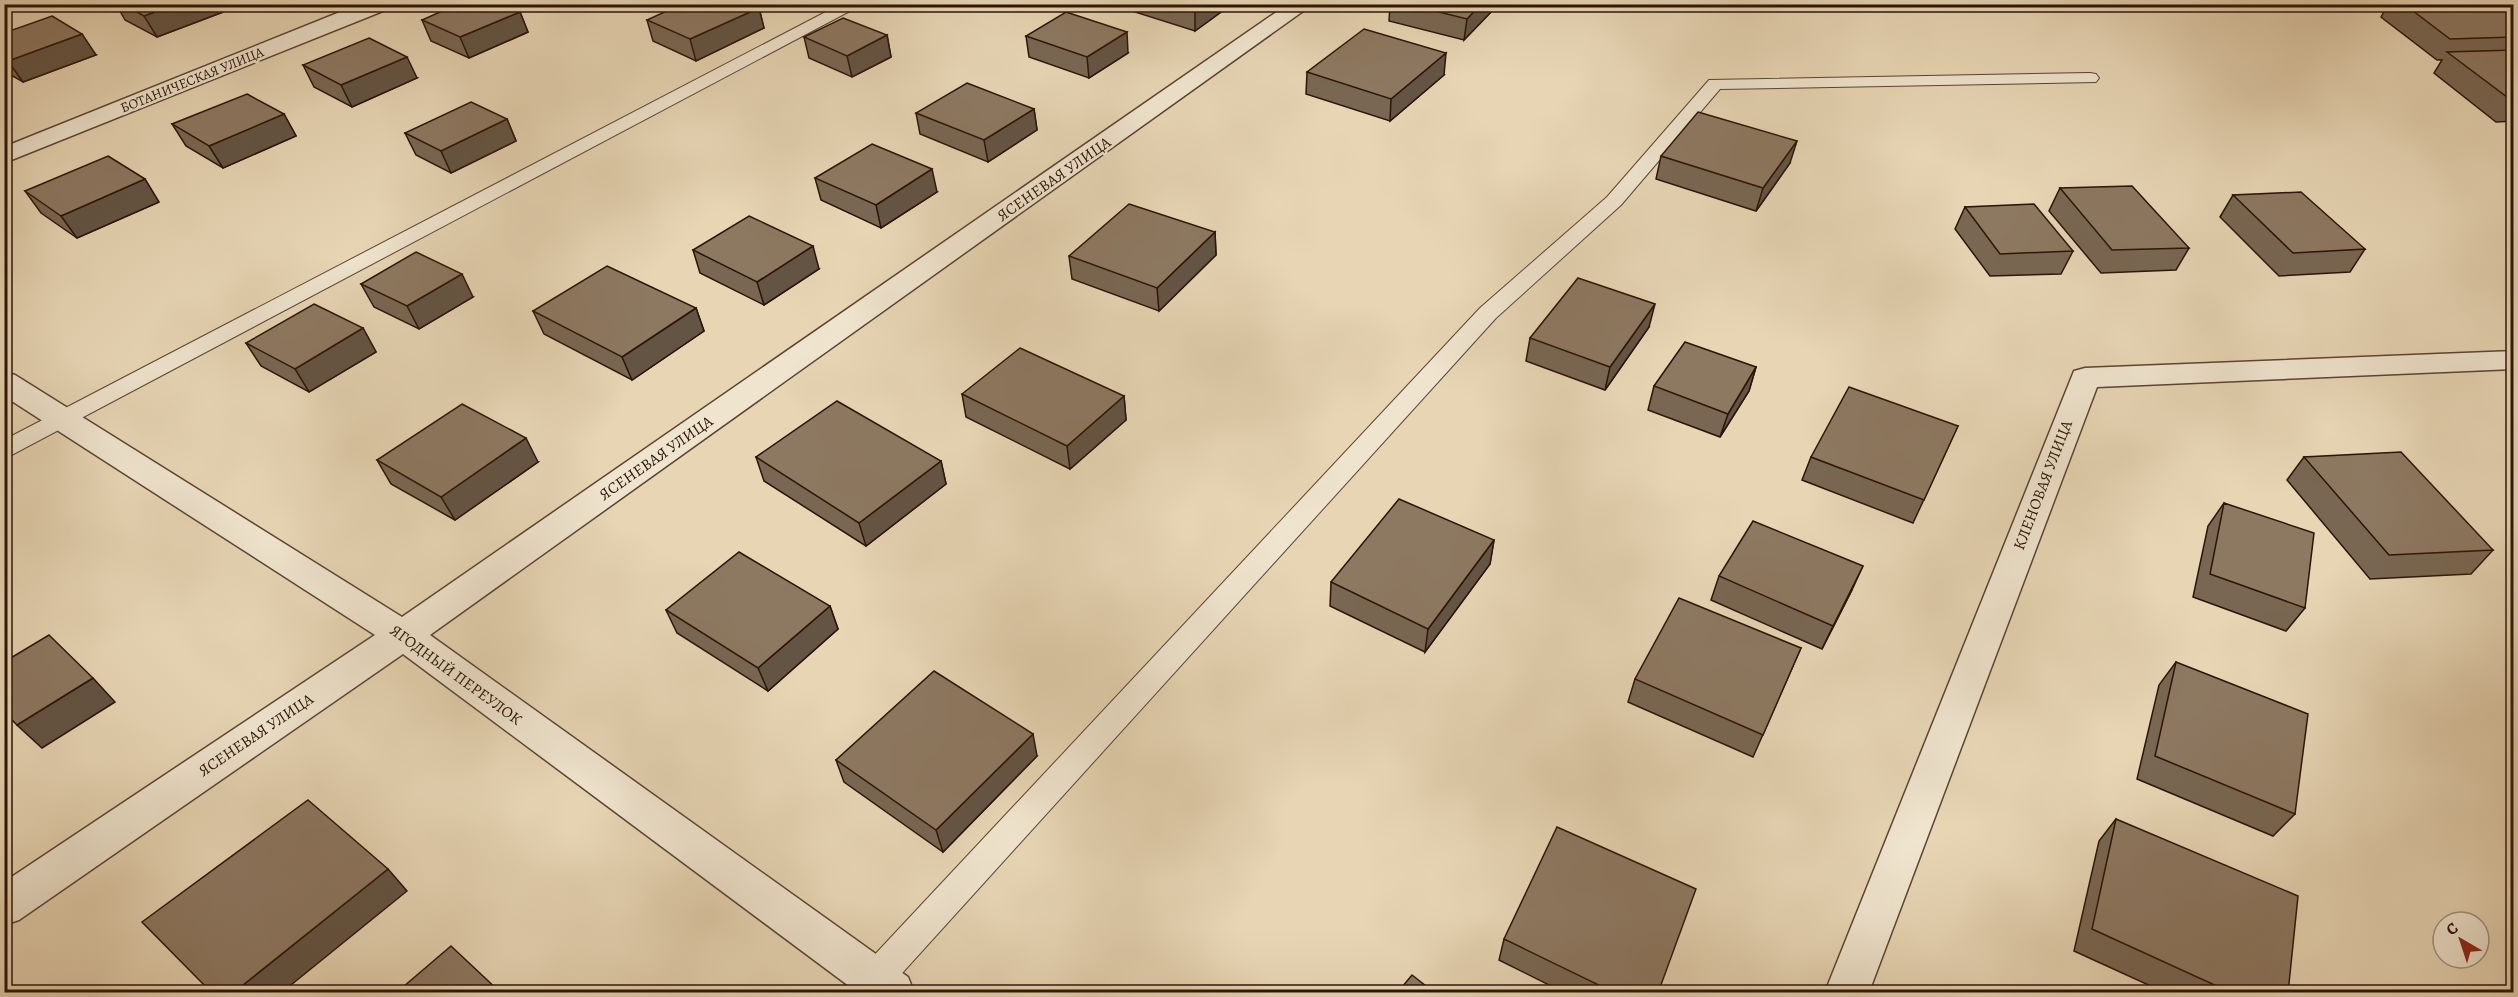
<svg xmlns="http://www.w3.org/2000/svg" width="2518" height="997" viewBox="0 0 2518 997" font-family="Alegreya,serif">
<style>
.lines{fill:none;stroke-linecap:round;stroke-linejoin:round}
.lane-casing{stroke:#5b4432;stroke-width:2}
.street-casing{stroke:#5b4432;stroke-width:3}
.lane{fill:#efe4ce;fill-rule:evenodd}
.street{fill:#efe4ce;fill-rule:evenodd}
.wall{fill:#796753;stroke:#2c1407;stroke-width:1.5}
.shaded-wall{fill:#635444;stroke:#2c1407;stroke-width:1.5}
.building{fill:#8d7861;stroke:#2c1407;stroke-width:1.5}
.labels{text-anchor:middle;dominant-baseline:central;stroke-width:5;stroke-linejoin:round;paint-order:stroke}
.far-street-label{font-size:14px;fill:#2c1407;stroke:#efe4ce}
.street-label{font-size:16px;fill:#2c1407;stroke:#efe4ce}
</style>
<rect width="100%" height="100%" fill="#e7d5b4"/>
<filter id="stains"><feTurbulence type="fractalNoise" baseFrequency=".00333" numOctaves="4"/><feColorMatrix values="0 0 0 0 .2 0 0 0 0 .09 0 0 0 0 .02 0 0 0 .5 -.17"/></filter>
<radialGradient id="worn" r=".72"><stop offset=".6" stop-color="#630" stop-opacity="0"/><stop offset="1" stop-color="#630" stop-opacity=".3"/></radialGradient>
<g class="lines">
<defs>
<g id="lane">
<polygon points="841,4 863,4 4,459 4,440"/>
<polygon points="2090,73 2096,74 2099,78 2096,82 1720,89 1621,205 1496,318 885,992 846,992 851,980 1480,308 1607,197 1709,80"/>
</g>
<g id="street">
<polygon points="360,4 390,4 388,9 4,163 4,147"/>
<polygon points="1288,4 1313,4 430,635 908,977 914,992 857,992 403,654 19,920 4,925 4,882 375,635 4,396 4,372 15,375 402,617"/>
<polygon points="2514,351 2514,369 2097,387 1869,992 1825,992 2074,371 2085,368"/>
</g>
</defs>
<use href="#lane" class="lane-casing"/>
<use href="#street" class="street-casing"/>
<use href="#lane" class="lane"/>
<use href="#street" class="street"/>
</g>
<g class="wall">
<polygon points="116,4 219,4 223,12 157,37 125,20"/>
<polygon points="569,4 592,4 580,9"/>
<polygon points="1116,4 1232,4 1195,31 1116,6"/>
<polygon points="1390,4 1494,4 1493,10 1464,40 1389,21"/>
<polygon points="2388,4 2509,4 2514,7 2514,121 2496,122 2434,73 2442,60 2437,60 2381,17"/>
<polygon points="759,8 764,28 696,61 653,41 647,20"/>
<polygon points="520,12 528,32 469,58 431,41 422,20"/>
<polygon points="4,33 96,55 23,82 4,71"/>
<polygon points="887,35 891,57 852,77 809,58 804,37"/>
<polygon points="1026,36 1128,53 1089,78 1029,57"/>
<polygon points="303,65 417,78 352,107 314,87"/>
<polygon points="1307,72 1444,75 1390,121 1306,94"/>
<polygon points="1034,109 1037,130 988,162 920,134 916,113"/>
<polygon points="284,114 296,136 223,168 186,146 172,124"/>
<polygon points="507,119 516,141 451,173 416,155 405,133"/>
<polygon points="1661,156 1790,163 1756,211 1656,179"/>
<polygon points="815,178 937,192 881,228 821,200"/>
<polygon points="2060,188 2189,248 2176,270 2101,273 2049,211"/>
<polygon points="25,191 159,202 77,238 41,213"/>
<polygon points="2233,195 2365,249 2350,272 2279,276 2220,217"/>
<polygon points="1965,207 2073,251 2061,274 1990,276 1955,229"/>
<polygon points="1215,232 1216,255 1159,311 1072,279 1069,256"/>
<polygon points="693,250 819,269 764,305 700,273"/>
<polygon points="361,284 473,297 419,329 374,307"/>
<polygon points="696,308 704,331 632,380 544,334 533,311"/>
<polygon points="1649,327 1605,390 1526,361 1530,338"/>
<polygon points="363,328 376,352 309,392 261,366 246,343"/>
<polygon points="1756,367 1749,391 1720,437 1648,410 1654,386"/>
<polygon points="962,394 1124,396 1126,420 1070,469 966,417"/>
<polygon points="1958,426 1913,523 1802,480 1811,457"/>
<polygon points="756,457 941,461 946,484 866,546 764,481"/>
<polygon points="2304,457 2493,550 2471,574 2370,579 2287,480"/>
<polygon points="377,460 538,462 455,520 391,484"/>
<polygon points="2224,503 2305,608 2286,631 2193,597 2208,526"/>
<polygon points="1494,540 1490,564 1425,652 1330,606 1331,582"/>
<polygon points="1719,576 1852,590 1822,649 1711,600"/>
<polygon points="830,606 838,629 768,691 677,633 666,610"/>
<polygon points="1801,648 1753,757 1628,702 1635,679"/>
<polygon points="2176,662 2295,814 2273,836 2137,779 2159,685"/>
<polygon points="1037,756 943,852 844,782 836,760"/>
<polygon points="2116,819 2288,993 2166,993 2074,951 2099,841"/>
<polygon points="1504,939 1658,993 1565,993 1499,960"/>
</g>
<g class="shaded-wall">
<polygon points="176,4 219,4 223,12 157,37 144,16"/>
<polygon points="578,4 592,4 580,9"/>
<polygon points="1202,4 1232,4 1195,31 1195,10"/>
<polygon points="1481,4 1494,4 1493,10 1464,40 1467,19"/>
<polygon points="759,8 764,28 696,61 690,39"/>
<polygon points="520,12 528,32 469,58 460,37"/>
<polygon points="1127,32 1128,53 1089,78 1087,57"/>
<polygon points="82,34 96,55 23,82 8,61"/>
<polygon points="887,35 891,57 852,77 847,56"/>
<polygon points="1446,53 1444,75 1390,121 1391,99"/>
<polygon points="407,57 417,78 352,107 341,85"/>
<polygon points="1034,109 1037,130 988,162 984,140"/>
<polygon points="284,114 296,136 223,168 209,146"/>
<polygon points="507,119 516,141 451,173 441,151"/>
<polygon points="1797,141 1790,163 1756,211 1763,188"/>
<polygon points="932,169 937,192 881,228 876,205"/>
<polygon points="145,179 159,202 77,238 61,216"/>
<polygon points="1215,232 1216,255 1159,311 1157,288"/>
<polygon points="813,246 819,269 764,305 757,282"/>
<polygon points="462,274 473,297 419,329 407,306"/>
<polygon points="1655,304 1649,327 1605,390 1610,367"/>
<polygon points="696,308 704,331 632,380 622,357"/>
<polygon points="363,328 376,352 309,392 295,369"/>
<polygon points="1756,367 1749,391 1720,437 1728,414"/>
<polygon points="1124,396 1126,420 1070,469 1067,446"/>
<polygon points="526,438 538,462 455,520 441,497"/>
<polygon points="941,461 946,484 866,546 859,523"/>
<polygon points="1494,540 1490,564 1425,652 1428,629"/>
<polygon points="1863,566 1852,590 1822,649 1833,626"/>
<polygon points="830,606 838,629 768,691 758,668"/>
<polygon points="93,678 115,702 42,748 17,725"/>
<polygon points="1033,734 1037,756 943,852 936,830"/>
<polygon points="388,869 407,891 281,993 233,993"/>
</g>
<g class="building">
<polygon points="122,4 176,4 144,16"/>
<polygon points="458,4 504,4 520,12 460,37 422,20"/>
<polygon points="682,4 751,4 759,8 690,39 647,20"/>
<polygon points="1177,4 1202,4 1195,10"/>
<polygon points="1407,4 1481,4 1467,19"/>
<polygon points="2404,4 2509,4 2514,7 2514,37 2450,39"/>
<polygon points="1066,12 1127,32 1087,57 1026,36"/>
<polygon points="52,16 82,34 8,61 4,58 4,33"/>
<polygon points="843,18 887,35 847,56 804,37"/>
<polygon points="1364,29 1446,53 1391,99 1307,72"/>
<polygon points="369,38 407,57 341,85 303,65"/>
<polygon points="2514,50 2514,100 2511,100 2447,52"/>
<polygon points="967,83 1034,109 984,140 916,113"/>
<polygon points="247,94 284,114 209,146 172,124"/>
<polygon points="471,102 507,119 441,151 405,133"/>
<polygon points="1698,112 1797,141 1763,188 1661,156"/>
<polygon points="872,144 932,169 876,205 815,178"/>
<polygon points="108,156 145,179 61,216 25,191"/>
<polygon points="2132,186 2189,248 2112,250 2060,188"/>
<polygon points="2301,192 2365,249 2293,253 2233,195"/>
<polygon points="1129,204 1215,232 1157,288 1069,256"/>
<polygon points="2034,204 2073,251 2000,254 1965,207"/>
<polygon points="749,216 813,246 757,282 693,250"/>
<polygon points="416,252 462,274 407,306 361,284"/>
<polygon points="607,266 696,308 622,357 533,311"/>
<polygon points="1578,278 1655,304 1610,367 1530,338"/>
<polygon points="314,304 363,328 295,369 246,343"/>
<polygon points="1685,342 1756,367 1728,414 1654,386"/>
<polygon points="1020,348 1124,396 1067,446 962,394"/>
<polygon points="1849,387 1958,426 1924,500 1811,457"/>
<polygon points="837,401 941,461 859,523 756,457"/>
<polygon points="462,404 526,438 441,497 377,460"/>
<polygon points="2401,452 2493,550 2389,555 2304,457"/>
<polygon points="1399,499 1494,540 1428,629 1331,582"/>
<polygon points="2224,503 2314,533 2305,608 2210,574"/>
<polygon points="1753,521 1863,566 1833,626 1719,576"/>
<polygon points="739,552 830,606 758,668 666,610"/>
<polygon points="1679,598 1801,648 1763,735 1635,679"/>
<polygon points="49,635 93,678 17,725 4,712 4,662"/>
<polygon points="2176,662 2308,714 2295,814 2155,756"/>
<polygon points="934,671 1033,734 936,830 836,760"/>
<polygon points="308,800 388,869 233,993 212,993 142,922"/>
<polygon points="2116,819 2298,896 2288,993 2232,993 2092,929"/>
<polygon points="1557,827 1696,889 1658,993 1615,993 1504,939"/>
<polygon points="451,946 501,993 396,993"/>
<polygon points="1412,975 1435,993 1397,993"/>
</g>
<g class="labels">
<g class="far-street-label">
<text transform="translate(192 80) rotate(-22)">БОТАНИЧЕСКАЯ УЛИЦА</text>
</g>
<g class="street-label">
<text transform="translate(1054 179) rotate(-35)">ЯСЕНЕВАЯ УЛИЦА</text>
<text transform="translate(656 458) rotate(-35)">ЯСЕНЕВАЯ УЛИЦА</text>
<text transform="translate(2043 485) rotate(-69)">КЛЕНОВАЯ УЛИЦА</text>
<text transform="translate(456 675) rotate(36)">ЯГОДНЫЙ ПЕРЕУЛОК</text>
<text transform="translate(256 735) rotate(-34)">ЯСЕНЕВАЯ УЛИЦА</text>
</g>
</g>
<rect width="2518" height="997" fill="none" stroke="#e7d5b4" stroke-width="24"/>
<rect x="6" y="6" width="2506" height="985" fill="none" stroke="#2c1407" stroke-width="3"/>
<rect x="12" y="12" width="2494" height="973" fill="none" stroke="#2c1407" stroke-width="1.5"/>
<g transform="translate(2461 940) rotate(321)"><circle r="28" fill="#efe4ce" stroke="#a1917e" stroke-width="1.5"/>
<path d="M0-4.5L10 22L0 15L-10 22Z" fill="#8f2418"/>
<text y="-9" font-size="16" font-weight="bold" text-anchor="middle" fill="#2c1407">С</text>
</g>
<rect width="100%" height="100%" filter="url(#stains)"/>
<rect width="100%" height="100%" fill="url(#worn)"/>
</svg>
